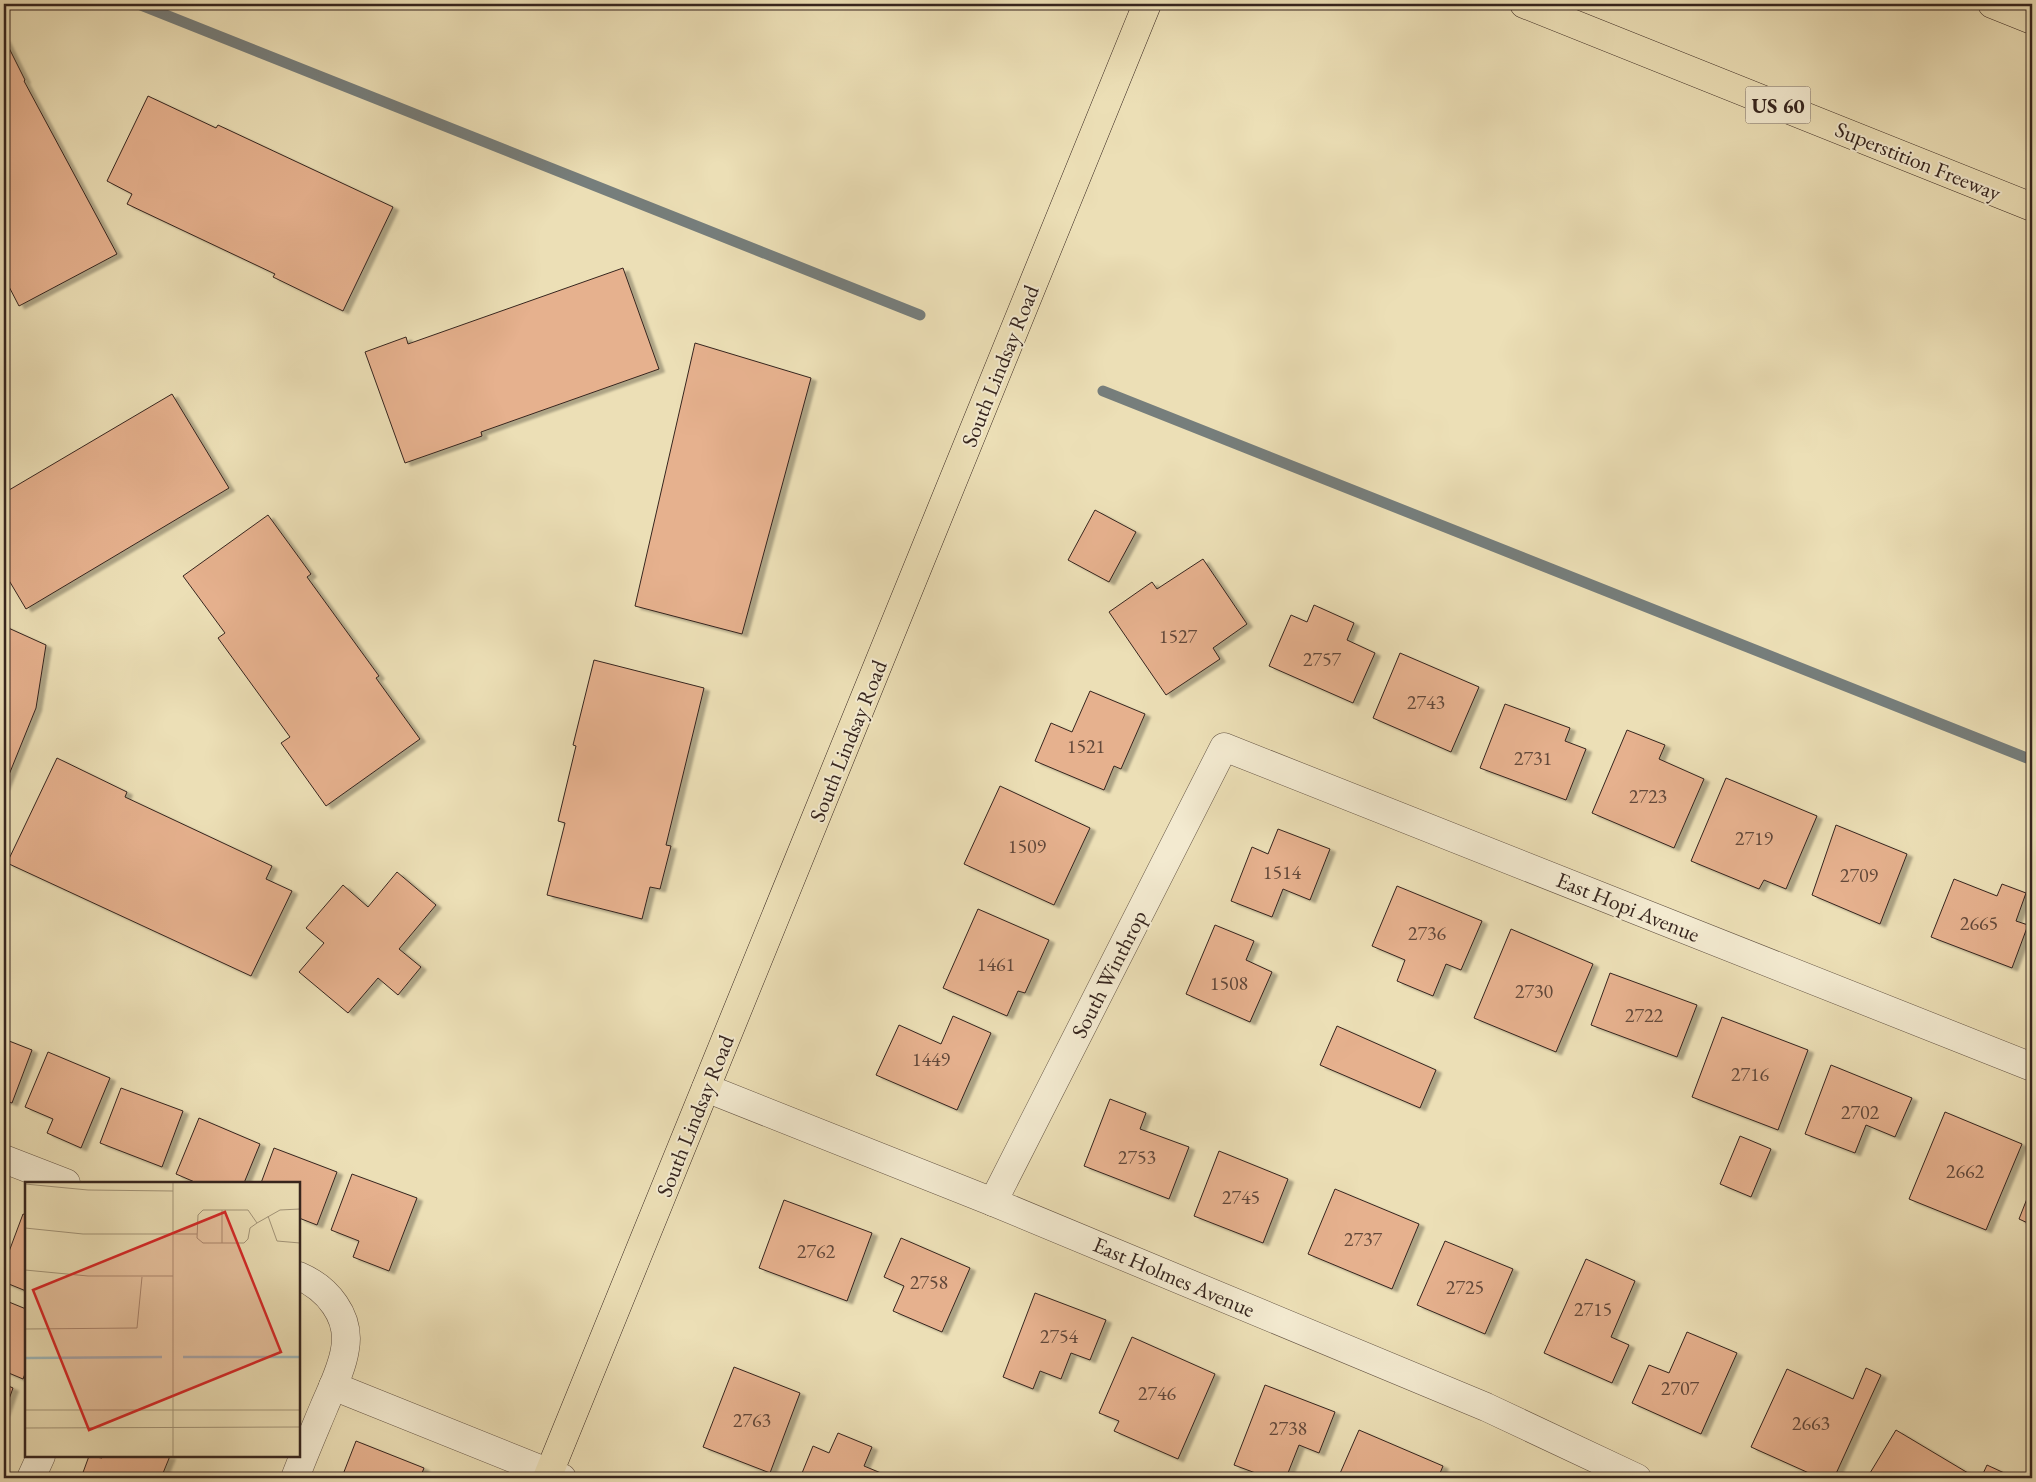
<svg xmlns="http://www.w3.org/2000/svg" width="2036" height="1482" viewBox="0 0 2036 1482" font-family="'EB Garamond',serif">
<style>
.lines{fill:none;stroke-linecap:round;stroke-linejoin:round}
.stream{stroke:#767e7c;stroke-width:11}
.building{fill:#e6b18e;stroke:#36251e;filter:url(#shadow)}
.minor-casing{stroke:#645444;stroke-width:29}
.major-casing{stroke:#36251e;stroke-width:29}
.highway-casing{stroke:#36251e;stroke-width:29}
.minor{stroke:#f3ead0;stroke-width:28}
.major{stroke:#ecdfb6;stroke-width:28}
.highway{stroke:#ecdfb6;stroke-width:28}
.labels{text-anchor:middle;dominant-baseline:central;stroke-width:4;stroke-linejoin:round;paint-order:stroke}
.number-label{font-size:20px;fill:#62483a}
.shield{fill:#f3ead0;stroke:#6f6053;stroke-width:1}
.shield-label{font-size:21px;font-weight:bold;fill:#36251e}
.street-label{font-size:22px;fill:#36251e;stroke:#f3ead0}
.inset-river{fill:none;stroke:#a0b9bb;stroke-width:2.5}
.inset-road{fill:none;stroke:#a39579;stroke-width:1}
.view{fill:#d62828;fill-opacity:0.15;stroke:#d62828;stroke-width:2.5}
.inset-edge{fill:none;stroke:#36251e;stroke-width:2.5}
</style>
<defs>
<filter id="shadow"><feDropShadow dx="5.5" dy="3" stdDeviation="1" flood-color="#0004"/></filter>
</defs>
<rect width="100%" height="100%" fill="#ecdfb6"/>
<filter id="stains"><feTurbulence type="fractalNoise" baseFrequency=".004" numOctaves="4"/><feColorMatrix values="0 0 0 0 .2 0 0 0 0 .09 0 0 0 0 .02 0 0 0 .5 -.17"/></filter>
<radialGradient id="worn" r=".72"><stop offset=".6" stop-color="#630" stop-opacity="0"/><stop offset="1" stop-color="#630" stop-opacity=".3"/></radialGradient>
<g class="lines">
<g class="stream">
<polyline points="138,4 920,315"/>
<polyline points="1103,391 2032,760"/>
</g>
</g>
<g class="building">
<polygon points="4,38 25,80 24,81 117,254 19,306 4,277"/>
<polygon points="148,96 216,128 218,125 393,207 343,311 273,277 275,274 127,204 132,194 107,181"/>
<polygon points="623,268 659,369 481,432 482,436 405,463 365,352 406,337 408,344"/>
<polygon points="695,343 811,378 742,634 635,606"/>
<polygon points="172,394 229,488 26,609 4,572 4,493"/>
<polygon points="1095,510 1136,532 1109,582 1068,560"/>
<polygon points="268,515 311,574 307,577 379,676 376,678 420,739 326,806 281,743 290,737 218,638 225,633 183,576"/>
<polygon points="1203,559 1247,624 1213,648 1220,659 1166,695 1109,612 1152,582 1157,589"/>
<polygon points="1314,605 1354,623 1347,640 1375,653 1353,703 1269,666 1291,615 1307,622"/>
<polygon points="4,626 46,645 36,708 4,787"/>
<polygon points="1400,653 1479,687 1451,752 1373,718"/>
<polygon points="594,660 704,688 666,845 671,846 660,889 650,887 642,919 547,895 565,823 558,821 576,746 573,745"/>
<polygon points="1090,691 1145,714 1121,769 1114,766 1104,790 1035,761 1051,723 1072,732"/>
<polygon points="1505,704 1570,728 1565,741 1586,749 1566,800 1480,768"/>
<polygon points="1627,730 1665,745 1659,759 1704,779 1674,848 1592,813"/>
<polygon points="57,758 127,792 125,797 272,866 266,879 292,891 251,976 7,863"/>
<polygon points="1726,778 1817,816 1786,889 1764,880 1759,889 1691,861"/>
<polygon points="1000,786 1090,828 1054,905 964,864"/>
<polygon points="1836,825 1907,854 1880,924 1812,895"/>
<polygon points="1278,829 1330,849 1310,900 1283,889 1272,917 1231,901 1252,847 1268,854"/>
<polygon points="397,872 436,905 399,949 421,967 398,995 378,978 348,1013 299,972 324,943 306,928 343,885 368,907"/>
<polygon points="1954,879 1997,896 2002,884 2026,893 2016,921 2028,925 2012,968 1931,937"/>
<polygon points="1397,886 1482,921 1461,970 1446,964 1433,996 1397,981 1405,960 1372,946"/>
<polygon points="978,909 1049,940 1025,993 1018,991 1007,1016 943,988"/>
<polygon points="1215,925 1254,941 1246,960 1272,972 1250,1022 1186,994"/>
<polygon points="1511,929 1593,964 1556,1052 1474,1018"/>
<polygon points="1610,973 1697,1005 1677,1057 1591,1025"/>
<polygon points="953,1016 991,1033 957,1110 876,1075 899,1025 941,1044"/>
<polygon points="1722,1017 1808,1050 1778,1130 1692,1097"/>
<polygon points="1337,1026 1436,1070 1420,1108 1320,1065"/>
<polygon points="4,1039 32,1050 12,1103 4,1100"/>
<polygon points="48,1052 110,1078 81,1148 47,1133 53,1119 25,1107"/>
<polygon points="1831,1065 1912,1098 1895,1137 1866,1125 1855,1153 1805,1134"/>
<polygon points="121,1088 183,1111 162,1167 100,1143"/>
<polygon points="1110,1099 1146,1113 1140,1129 1189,1147 1169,1199 1084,1166"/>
<polygon points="1945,1112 2022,1144 1986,1230 1909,1199"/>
<polygon points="199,1118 260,1144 244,1183 197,1183 176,1174"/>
<polygon points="1740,1136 1771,1149 1751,1197 1720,1184"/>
<polygon points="274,1148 337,1172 317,1225 299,1218 299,1183 261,1183"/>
<polygon points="1219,1151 1288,1179 1263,1243 1194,1216"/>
<polygon points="352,1174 417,1198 389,1271 353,1257 359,1241 331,1230"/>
<polygon points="2032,1186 2032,1225 2019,1219"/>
<polygon points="1335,1189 1419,1224 1392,1289 1308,1254"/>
<polygon points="784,1200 872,1233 847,1301 759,1268"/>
<polygon points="23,1214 26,1215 26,1291 4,1282 4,1265"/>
<polygon points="901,1238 970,1268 942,1332 893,1311 904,1286 884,1277"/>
<polygon points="1445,1241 1513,1269 1485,1334 1417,1305"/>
<polygon points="1586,1259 1635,1281 1611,1337 1629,1345 1612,1383 1544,1353"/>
<polygon points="1035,1293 1106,1320 1090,1360 1071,1353 1061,1379 1040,1371 1033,1389 1003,1377"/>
<polygon points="4,1300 26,1309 26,1371 23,1379 4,1371"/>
<polygon points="1687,1332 1737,1353 1701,1434 1632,1403 1649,1365 1669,1373"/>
<polygon points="1132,1337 1215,1374 1178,1459 1114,1431 1119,1421 1099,1413"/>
<polygon points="734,1367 800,1393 770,1473 703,1447"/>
<polygon points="1866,1368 1881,1375 1834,1478 1820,1478 1751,1447 1787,1369 1853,1399"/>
<polygon points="4,1384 13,1388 4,1413"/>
<polygon points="1265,1385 1335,1412 1319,1453 1299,1445 1286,1478 1269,1478 1234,1465"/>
<polygon points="1359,1430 1443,1466 1438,1478 1338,1478"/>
<polygon points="1896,1430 1968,1473 1965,1478 1867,1478"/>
<polygon points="838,1433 872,1447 864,1466 893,1478 800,1478 813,1446 829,1453"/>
<polygon points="356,1441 424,1468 420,1478 342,1477"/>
<polygon points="89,1456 102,1458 103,1456 170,1456 161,1478 81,1478"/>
<polygon points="1987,1465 2015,1478 1981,1478"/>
</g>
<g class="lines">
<defs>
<g id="minor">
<polyline points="706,1088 993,1202 1486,1407 1637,1478"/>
<polyline points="4,1159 66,1183"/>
<polyline points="993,1202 1224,747 2032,1067"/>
<polyline points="333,1386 562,1478"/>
<polyline points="31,1478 41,1456"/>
<path d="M295 1478C304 1454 314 1431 324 1407 332 1388 342 1369 345 1349 351 1316 327 1288 299 1276"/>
</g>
<polyline id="major" points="547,1478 1147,4"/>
<g id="highway">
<polyline points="1524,4 2032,207"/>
<polyline points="1992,4 2032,20"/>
</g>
</defs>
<use href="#minor" class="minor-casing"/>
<use href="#major" class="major-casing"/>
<use href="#highway" class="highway-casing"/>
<use href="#minor" class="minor"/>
<use href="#major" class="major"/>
<use href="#highway" class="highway"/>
</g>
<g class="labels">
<g class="number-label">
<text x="1178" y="636">1527</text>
<text x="1322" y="659">2757</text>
<text x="1426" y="702">2743</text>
<text x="1086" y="746">1521</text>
<text x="1533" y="758">2731</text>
<text x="1648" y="796">2723</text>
<text x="1754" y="838">2719</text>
<text x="1027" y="846">1509</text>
<text x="1282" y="872">1514</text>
<text x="1859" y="875">2709</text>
<text x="1979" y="923">2665</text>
<text x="1427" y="933">2736</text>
<text x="996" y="964">1461</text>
<text x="1229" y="983">1508</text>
<text x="1534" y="991">2730</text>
<text x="1644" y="1015">2722</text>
<text x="931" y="1059">1449</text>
<text x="1750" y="1074">2716</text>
<text x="1860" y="1112">2702</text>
<text x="1137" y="1157">2753</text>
<text x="1965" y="1171">2662</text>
<text x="1241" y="1197">2745</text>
<text x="1363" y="1239">2737</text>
<text x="816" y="1251">2762</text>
<text x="929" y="1282">2758</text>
<text x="1465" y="1287">2725</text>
<text x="1593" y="1309">2715</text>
<text x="1059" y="1336">2754</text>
<text x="1680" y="1388">2707</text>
<text x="1157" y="1393">2746</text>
<text x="752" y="1420">2763</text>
<text x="1811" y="1423">2663</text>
<text x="1288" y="1428">2738</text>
</g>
<rect class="shield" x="1745.5" y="86.5" width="65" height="37" rx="4"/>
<g class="shield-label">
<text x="1778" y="105">US 60</text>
</g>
<g class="street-label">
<text transform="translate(1918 161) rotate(22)">Superstition Freeway</text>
<text transform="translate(1000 366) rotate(-68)">South Lindsay Road</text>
<text transform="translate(848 741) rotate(-68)">South Lindsay Road</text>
<text transform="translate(1628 907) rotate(22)">East Hopi Avenue</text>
<text transform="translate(1109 974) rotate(-63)">South Winthrop</text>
<text transform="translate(695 1116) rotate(-68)">South Lindsay Road</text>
<text transform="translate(1174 1277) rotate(23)">East Holmes Avenue</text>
</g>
</g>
<g transform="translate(25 1182)">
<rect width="275" height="275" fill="#ecdfb6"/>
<path class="inset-river" d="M158 175H275M0 176 137 175"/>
<path class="inset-road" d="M0 2 63 8 148 9M243 34 252 59 275 61M232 41 223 28H178L173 33 172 56 178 61H219L223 57 225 46 232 41 255 28 275 27M0 46 58 52H172M197 61V28M0 88 63 94H148M0 147 112 146 117 95M0 228H275M0 246 275 245M148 274V1"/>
<path class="view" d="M200 30 256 170 64 248 8 108Z"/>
<rect width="275" height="275" class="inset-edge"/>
</g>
<rect width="2036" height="1482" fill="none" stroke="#ecdfb6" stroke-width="20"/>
<rect x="5" y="5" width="2026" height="1472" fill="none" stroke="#36251e" stroke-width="2.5"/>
<rect x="10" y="10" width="2016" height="1462" fill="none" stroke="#36251e"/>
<rect width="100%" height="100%" filter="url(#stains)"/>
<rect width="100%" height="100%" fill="url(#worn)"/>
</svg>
